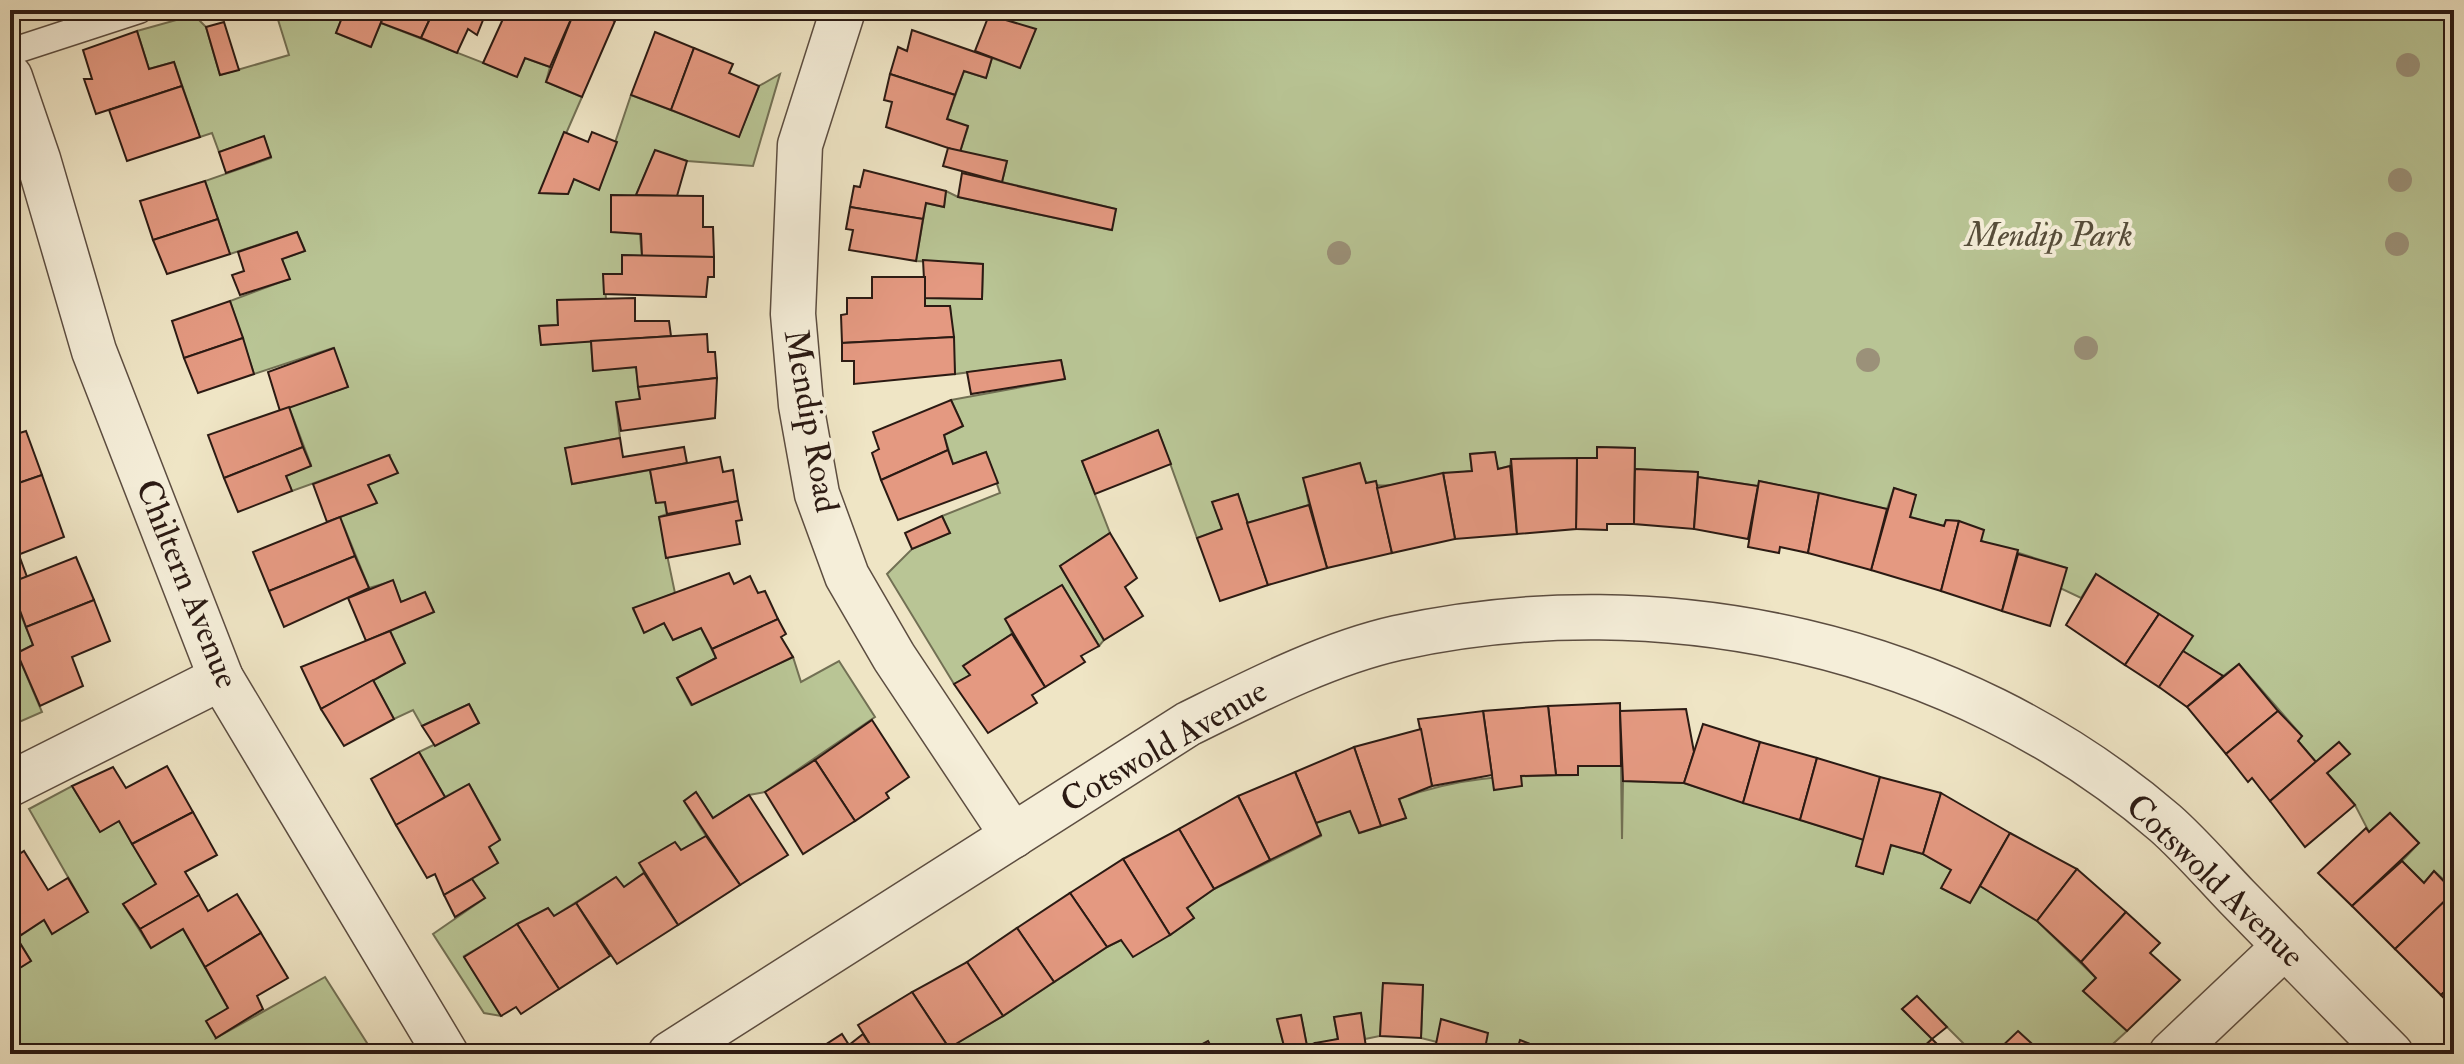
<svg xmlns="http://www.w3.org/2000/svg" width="2464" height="1064" viewBox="0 0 2464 1064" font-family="'IM FELL Double Pica',serif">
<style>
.green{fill:#b9c595;stroke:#727054;stroke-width:2}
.building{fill:#e49981;stroke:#2b1a13;stroke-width:2}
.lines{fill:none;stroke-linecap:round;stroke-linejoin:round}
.lane-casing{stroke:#5c4d40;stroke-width:29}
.street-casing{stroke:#5c4d40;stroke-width:47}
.lane{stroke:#f5eed9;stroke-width:26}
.street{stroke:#f5eed9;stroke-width:44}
.tree{fill:#9b9179}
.labels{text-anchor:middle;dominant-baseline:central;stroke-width:8;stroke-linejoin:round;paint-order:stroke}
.park-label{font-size:34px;font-style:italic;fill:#564d3a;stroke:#f5eed9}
.street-label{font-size:34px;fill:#2b1a13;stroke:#f5eed9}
</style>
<rect width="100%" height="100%" fill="#efe5c5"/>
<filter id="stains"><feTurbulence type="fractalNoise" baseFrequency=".0025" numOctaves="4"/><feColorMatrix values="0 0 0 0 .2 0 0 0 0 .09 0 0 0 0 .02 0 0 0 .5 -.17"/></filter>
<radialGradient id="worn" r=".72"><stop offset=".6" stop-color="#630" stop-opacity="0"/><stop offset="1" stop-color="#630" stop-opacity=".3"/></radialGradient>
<g class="green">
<polygon points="275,10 345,10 336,33 370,47 381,23 517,76 525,58 550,67 546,82 582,97 540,193 568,194 574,179 599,190 631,95 739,136 759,86 780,74 753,166 687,161 655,151 636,195 642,256 622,255 622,274 604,274 606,299 557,300 558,325 539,326 541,345 591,341 593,371 636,367 640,399 616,403 620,438 566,448 572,484 650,470 656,503 665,502 667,514 659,517 675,593 633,609 645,632 664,623 673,640 701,628 716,658 677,678 691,705 793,657 801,682 839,661 875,717 765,792 749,795 713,818 696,793 684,801 706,836 681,850 675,843 640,863 644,873 624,887 616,877 554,916 548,908 464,956 501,1016 484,1013 433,934 485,898 472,879 498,863 489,847 500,839 469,784 445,797 419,752 479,723 469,704 422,726 413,710 394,719 373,680 405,663 390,631 434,612 425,593 401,602 393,581 369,588 340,517 376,503 368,485 389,456 292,491 286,476 311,465 289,407 348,387 333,348 254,374 230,301 289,279 282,259 305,251 297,232 230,254 205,181 271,158 264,137 219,152 212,133 200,137 174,62 149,69 137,31 194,15 206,27 220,75 289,55"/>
<path d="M978 10H2454V889L2434 871 2424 883 2402 861 2419 843 2390 813 2369 832 2355 805 2327 773 2350 754 2339 743 2316 762 2298 741 2302 736 2239 664 2223 676 2183 651 2192 635 2096 574 2081 598 2060 588 2066 568 1981 541 1959 521 1946 520 1944 526 1910 517 1915 495 1894 488 1887 509 1759 481 1758 486 1698 477V472L1635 469V448L1598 447 1597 458 1511 459 1510 466 1498 469 1494 452 1470 454 1472 471C1444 473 1389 492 1366 483L1360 463 1304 478 1309 505 1247 523 1238 494 1213 502 1222 529 1197 538 1158 430 1082 461 1110 533 1060 566 1104 640 1099 646 1062 585 1006 618 1012 634 964 665 970 675 954 684 887 574 912 549 950 533 942 516 1000 493 986 452 953 464 944 435 963 426 951 400 1065 379 1061 360 955 374 950 306H925V298L982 299 983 264 916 261 926 203 944 207 946 191 958 197 1111 230 1116 209 1002 182 1007 161 960 152 968 127 947 119 964 71 986 78 992 58 1020 68 1035 30Z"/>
<polygon points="10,588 33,645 17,653 42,712 10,726"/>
<path d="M1578 766H1621L1622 839 1623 781 1684 783 1864 840 1857 866 1883 874 1891 845 1923 854 1951 870 1942 888 1970 903 1980 886 2037 921 2096 978 2083 991 2127 1031 2102 1054H1974L1917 997 1902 1009 1932 1039 1916 1054H1583L1565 1046 1561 1054H1545L1546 1050 1521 1041 1516 1054H1484L1421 1038 1423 986 1383 983 1380 1036 1365 1039 1360 1013 1334 1017 1338 1039 1307 1046 1301 1016 1277 1020 1284 1046 1256 1054H1239L1235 1046 1215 1054 1208 1041 1184 1054H939L1003 1016 1107 947 1121 940 1170 935 1194 918 1187 908 1214 889 1321 836 1316 823 1350 811 1360 833 1406 818 1399 799C1463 775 1511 776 1578 775Z"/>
<polygon points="72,786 100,832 119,821 156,884 123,904 150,947 183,929 228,1008 216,1038 325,977 374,1054 10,1054 10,974 31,961 17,938 44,920 88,912 29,809"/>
</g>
<g class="building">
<polygon points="345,10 386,10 371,47 336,33"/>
<polygon points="386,10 434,10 421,38 381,23"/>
<polygon points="434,10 487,10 477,35 468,29 457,53 421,38"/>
<polygon points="507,10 575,10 550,67 525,58 517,77 483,63"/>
<polygon points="575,10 587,10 615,21 582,97 546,82"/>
<polygon points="989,15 1036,29 1020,68 975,51"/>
<polygon points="224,22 239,70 220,75 206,27"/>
<polygon points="912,30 992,58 986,78 964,71 955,95 890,74 898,47 907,51"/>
<polygon points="137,31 149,69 174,62 182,86 96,114 84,79 92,79 83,50"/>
<polygon points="655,32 694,48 671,110 631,95"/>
<polygon points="694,48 733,64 729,73 759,86 739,137 671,110"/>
<polygon points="890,74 955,95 947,119 968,126 960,152 886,127 892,102 884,100"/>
<polygon points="182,86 200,137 127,161 109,110"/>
<polygon points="564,132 588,142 592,132 617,142 599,190 574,179 568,194 539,193"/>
<polygon points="264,136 271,157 226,173 219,152"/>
<polygon points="948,148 1007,161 1002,182 943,166"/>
<polygon points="655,150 687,161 677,196 636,195"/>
<polygon points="864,170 946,191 944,207 926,203 923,219 850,207 854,186 860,187"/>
<polygon points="962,173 1116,209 1112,230 958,197"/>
<polygon points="205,181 218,219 153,240 140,201"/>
<polygon points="611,195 703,196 703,227 713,227 714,257 642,256 641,234 611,232"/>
<polygon points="850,207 923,219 916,261 849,250 853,230 846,229"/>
<polygon points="218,219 230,254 167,274 153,240"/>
<polygon points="297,232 305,251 282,259 290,279 240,295 232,275 244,271 238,252"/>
<polygon points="622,255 714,257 714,277 708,277 706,297 604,294 603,274 622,274"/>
<polygon points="923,260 983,264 982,299 925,298"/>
<polygon points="872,277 925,277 925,306 950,306 954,337 842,343 841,315 847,314 847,298 872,298"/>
<polygon points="635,298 635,321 669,321 671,336 541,345 539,326 558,325 557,300"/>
<polygon points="230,301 243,338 184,358 172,321"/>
<polygon points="707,334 708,352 715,352 717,378 638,387 636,367 593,371 591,341"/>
<polygon points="954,337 955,374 854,384 854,361 842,361 842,343"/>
<polygon points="243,338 254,374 198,393 184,358"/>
<polygon points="334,348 348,387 280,411 268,372"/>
<polygon points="1061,360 1065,379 971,394 967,372"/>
<polygon points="717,378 715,418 621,431 616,402 640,399 638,387"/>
<polygon points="951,400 963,426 944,435 948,450 881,480 872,453 879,449 873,432"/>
<polygon points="289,407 303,447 224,478 208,435"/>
<polygon points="1158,430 1171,464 1095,494 1082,461"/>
<polygon points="26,431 42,475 10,486 10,436"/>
<polygon points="620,438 623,457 684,447 687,463 572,484 565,448"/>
<polygon points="303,447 311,466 286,476 292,491 238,512 224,478"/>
<polygon points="1597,447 1635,448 1634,524 1607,524 1607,530 1576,529 1577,458 1597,458"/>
<polygon points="948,450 953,464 986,452 998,483 898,520 881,480"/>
<polygon points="1495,452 1498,469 1510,466 1517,534 1455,539 1443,473 1472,471 1470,454"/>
<polygon points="389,455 398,473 368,485 377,503 327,522 313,484"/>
<polygon points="720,457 723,472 733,470 738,501 667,514 665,502 656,503 650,470"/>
<polygon points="1577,458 1576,529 1517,534 1511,459"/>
<polygon points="1360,463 1366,483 1376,481 1392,553 1327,568 1303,478"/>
<polygon points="1635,469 1698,472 1694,529 1634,524"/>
<polygon points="1443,473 1455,539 1392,553 1377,488"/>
<polygon points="42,475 64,537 10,558 10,486"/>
<polygon points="1698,477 1758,486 1748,539 1694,529"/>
<polygon points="1759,481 1819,493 1808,553 1780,547 1779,553 1748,547"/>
<polygon points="1894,488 1916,495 1910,517 1944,526 1946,520 1959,521 1941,591 1871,570"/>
<polygon points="1819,493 1887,509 1871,570 1808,553"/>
<polygon points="1238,494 1268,585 1220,601 1197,538 1222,529 1212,502"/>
<polygon points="738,501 742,520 736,521 740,544 666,558 659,517"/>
<polygon points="1309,505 1327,568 1268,585 1247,523"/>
<polygon points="942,516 950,533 912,549 905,533"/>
<polygon points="340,517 355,556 269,591 253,552"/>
<polygon points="1959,521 1984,530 1981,541 2018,550 2002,611 1941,591"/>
<polygon points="1110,533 1137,578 1125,587 1143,616 1104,640 1060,566"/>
<polygon points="2018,554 2067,568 2050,626 2002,611"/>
<polygon points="19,555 27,577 10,583 10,558"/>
<polygon points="355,556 369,588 284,627 269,591"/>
<polygon points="76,557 94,600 26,627 10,583"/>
<polygon points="729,573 734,584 750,576 758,593 765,591 778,619 712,649 701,628 673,640 664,623 644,633 633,608"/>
<polygon points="2096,574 2159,614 2125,665 2066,625"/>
<polygon points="393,580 401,602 425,592 434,612 366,641 348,598"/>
<polygon points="1062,585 1099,646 1081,656 1085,662 1045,687 1005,619"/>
<polygon points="94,600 110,641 72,657 83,686 40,706 17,653 33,645 26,627"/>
<polygon points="2159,614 2193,636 2159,687 2125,665"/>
<polygon points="778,619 786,634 781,637 793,657 692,705 677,678 716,658 712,649"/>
<polygon points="390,631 405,663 321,709 301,667"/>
<polygon points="1012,634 1045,687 1032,695 1037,703 988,733 954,684 970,675 963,666"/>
<polygon points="2183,651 2223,676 2187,707 2159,687"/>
<polygon points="2239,664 2278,711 2226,754 2187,707"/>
<polygon points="373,680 394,719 344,746 321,709"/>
<polygon points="1620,703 1621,766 1578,766 1578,775 1556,775 1548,706"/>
<polygon points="469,704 479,723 435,746 422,726"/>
<polygon points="1548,706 1556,775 1521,776 1522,786 1494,790 1483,711"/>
<polygon points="1686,709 1694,752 1684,783 1623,781 1620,711"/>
<polygon points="1483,711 1492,775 1432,786 1418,719"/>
<polygon points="2278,711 2302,736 2298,741 2316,762 2270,801 2252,778 2248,782 2226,754"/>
<polygon points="872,720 909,777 886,793 889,798 855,821 815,760"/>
<polygon points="1703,724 1760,742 1743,803 1684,783"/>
<polygon points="1421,729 1432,786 1399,799 1406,818 1381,826 1354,747"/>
<polygon points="1760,742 1817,758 1800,820 1743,803"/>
<polygon points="2339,742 2350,754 2327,773 2355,805 2305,847 2270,801"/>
<polygon points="1354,747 1381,826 1359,833 1350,811 1316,823 1295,772"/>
<polygon points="419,752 445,797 396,825 371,779"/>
<polygon points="1817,758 1880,777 1864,840 1800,820"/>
<polygon points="815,760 855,821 803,854 765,792"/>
<polygon points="167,766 193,812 132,844 119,821 100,832 72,786 113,767 126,788"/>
<polygon points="1295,772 1321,835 1270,860 1238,796"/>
<polygon points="1880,777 1941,793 1923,854 1891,845 1883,874 1856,866"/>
<polygon points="469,784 500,840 489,847 498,863 444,895 435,874 427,878 396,825"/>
<polygon points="696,792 713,818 749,795 788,855 740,885 684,801"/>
<polygon points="1941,793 2010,833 1970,903 1941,888 1951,870 1923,854"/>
<polygon points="1238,796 1270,860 1214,889 1179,829"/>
<polygon points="193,812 217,855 185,872 199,895 140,929 123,904 156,884 132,844"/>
<polygon points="2390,813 2419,843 2352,906 2318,873 2366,828 2369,832"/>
<polygon points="1179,829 1214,889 1187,908 1194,918 1170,935 1123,859"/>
<polygon points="2010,833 2077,869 2037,921 1980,886"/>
<polygon points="706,836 740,885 678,925 639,863 675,842 681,850"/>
<polygon points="24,851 48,890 68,878 88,912 52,934 44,920 21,935 10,916 10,860"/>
<polygon points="1123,859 1170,935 1133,957 1121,940 1107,947 1070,893"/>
<polygon points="2402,861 2424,883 2434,871 2454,892 2395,949 2352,906"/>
<polygon points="2077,869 2126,912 2081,962 2037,921"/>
<polygon points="644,873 678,925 617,964 576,903 616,877 624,887"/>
<polygon points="472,879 485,898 455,917 444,895"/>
<polygon points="2454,892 2454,983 2441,995 2395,949"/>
<polygon points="1070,893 1107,947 1054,982 1017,928"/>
<polygon points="237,894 261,933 205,967 183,929 151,948 140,929 199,895 208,911"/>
<polygon points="576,903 610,956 559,989 517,924 548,908 554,916"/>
<polygon points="2126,912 2160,943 2150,953 2180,980 2127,1031 2083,991 2096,978 2081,962"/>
<polygon points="517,924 559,989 521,1014 516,1007 501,1016 464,957"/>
<polygon points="10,927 31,961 10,974"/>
<polygon points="1017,928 1054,982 1003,1016 967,962"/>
<polygon points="261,933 288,978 257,996 263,1009 216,1038 206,1021 228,1008 205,967"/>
<polygon points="967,962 1003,1016 949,1048 912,992"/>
<polygon points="1383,983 1423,985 1421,1038 1380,1036"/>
<polygon points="2454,983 2454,1009 2441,995"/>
<polygon points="912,992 949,1048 939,1054 876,1054 858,1025"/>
<polygon points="1917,996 1947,1027 1932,1039 1902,1009"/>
<polygon points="1361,1013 1367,1054 1317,1054 1315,1043 1338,1039 1334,1017"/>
<polygon points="1301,1015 1307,1046 1315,1043 1317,1054 1256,1054 1284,1046 1277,1019"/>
<polygon points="1441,1019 1488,1033 1484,1054 1434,1054"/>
<polygon points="2018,1031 2043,1054 1994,1054"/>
<polygon points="842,1034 849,1045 863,1034 876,1054 811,1054"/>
<polygon points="1932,1039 1947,1054 1916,1054"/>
<polygon points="1520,1040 1546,1050 1545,1054 1516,1054"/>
<polygon points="1208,1041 1215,1054 1184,1054"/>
</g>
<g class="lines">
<defs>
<polyline id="lane" points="10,52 139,10"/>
<g id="street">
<polyline points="843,10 800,145 793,314 801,405 817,494 847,576 894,657 1013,836"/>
<polyline points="10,77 38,159 94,351 221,678 446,1054"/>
<polyline points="10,784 221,678"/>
<path d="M670 1054 1188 724C1253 692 1326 654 1397 638 1662 580 1958 644 2165 823 2190 845 2213 872 2237 897 2288 949 2339 1002 2391 1054"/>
<polyline points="2171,1054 2285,946"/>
</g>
</defs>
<use href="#lane" class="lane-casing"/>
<use href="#street" class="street-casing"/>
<use href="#lane" class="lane"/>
<use href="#street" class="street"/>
</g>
<g class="tree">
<circle cx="2408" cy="65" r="12"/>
<circle cx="2400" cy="180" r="12"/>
<circle cx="2397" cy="244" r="12"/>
<circle cx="1339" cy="253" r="12"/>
<circle cx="2086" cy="348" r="12"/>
<circle cx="1868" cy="360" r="12"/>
</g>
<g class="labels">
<g class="park-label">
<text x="2049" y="235">Mendip Park</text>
</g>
<g class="street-label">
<text transform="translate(811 421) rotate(80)">Mendip Road</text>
<text transform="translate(187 584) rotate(68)">Chiltern Avenue</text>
<text transform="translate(1164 746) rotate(-30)">Cotswold Avenue</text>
<text transform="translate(2215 881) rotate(44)">Cotswold Avenue</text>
</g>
</g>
<rect width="2464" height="1064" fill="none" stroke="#efe5c5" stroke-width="40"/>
<rect x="12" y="12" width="2440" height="1040" fill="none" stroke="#2b1a13" stroke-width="4"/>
<rect x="20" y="20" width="2424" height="1024" fill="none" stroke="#2b1a13" stroke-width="2"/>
<rect width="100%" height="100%" filter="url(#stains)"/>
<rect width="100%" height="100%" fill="url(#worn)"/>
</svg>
